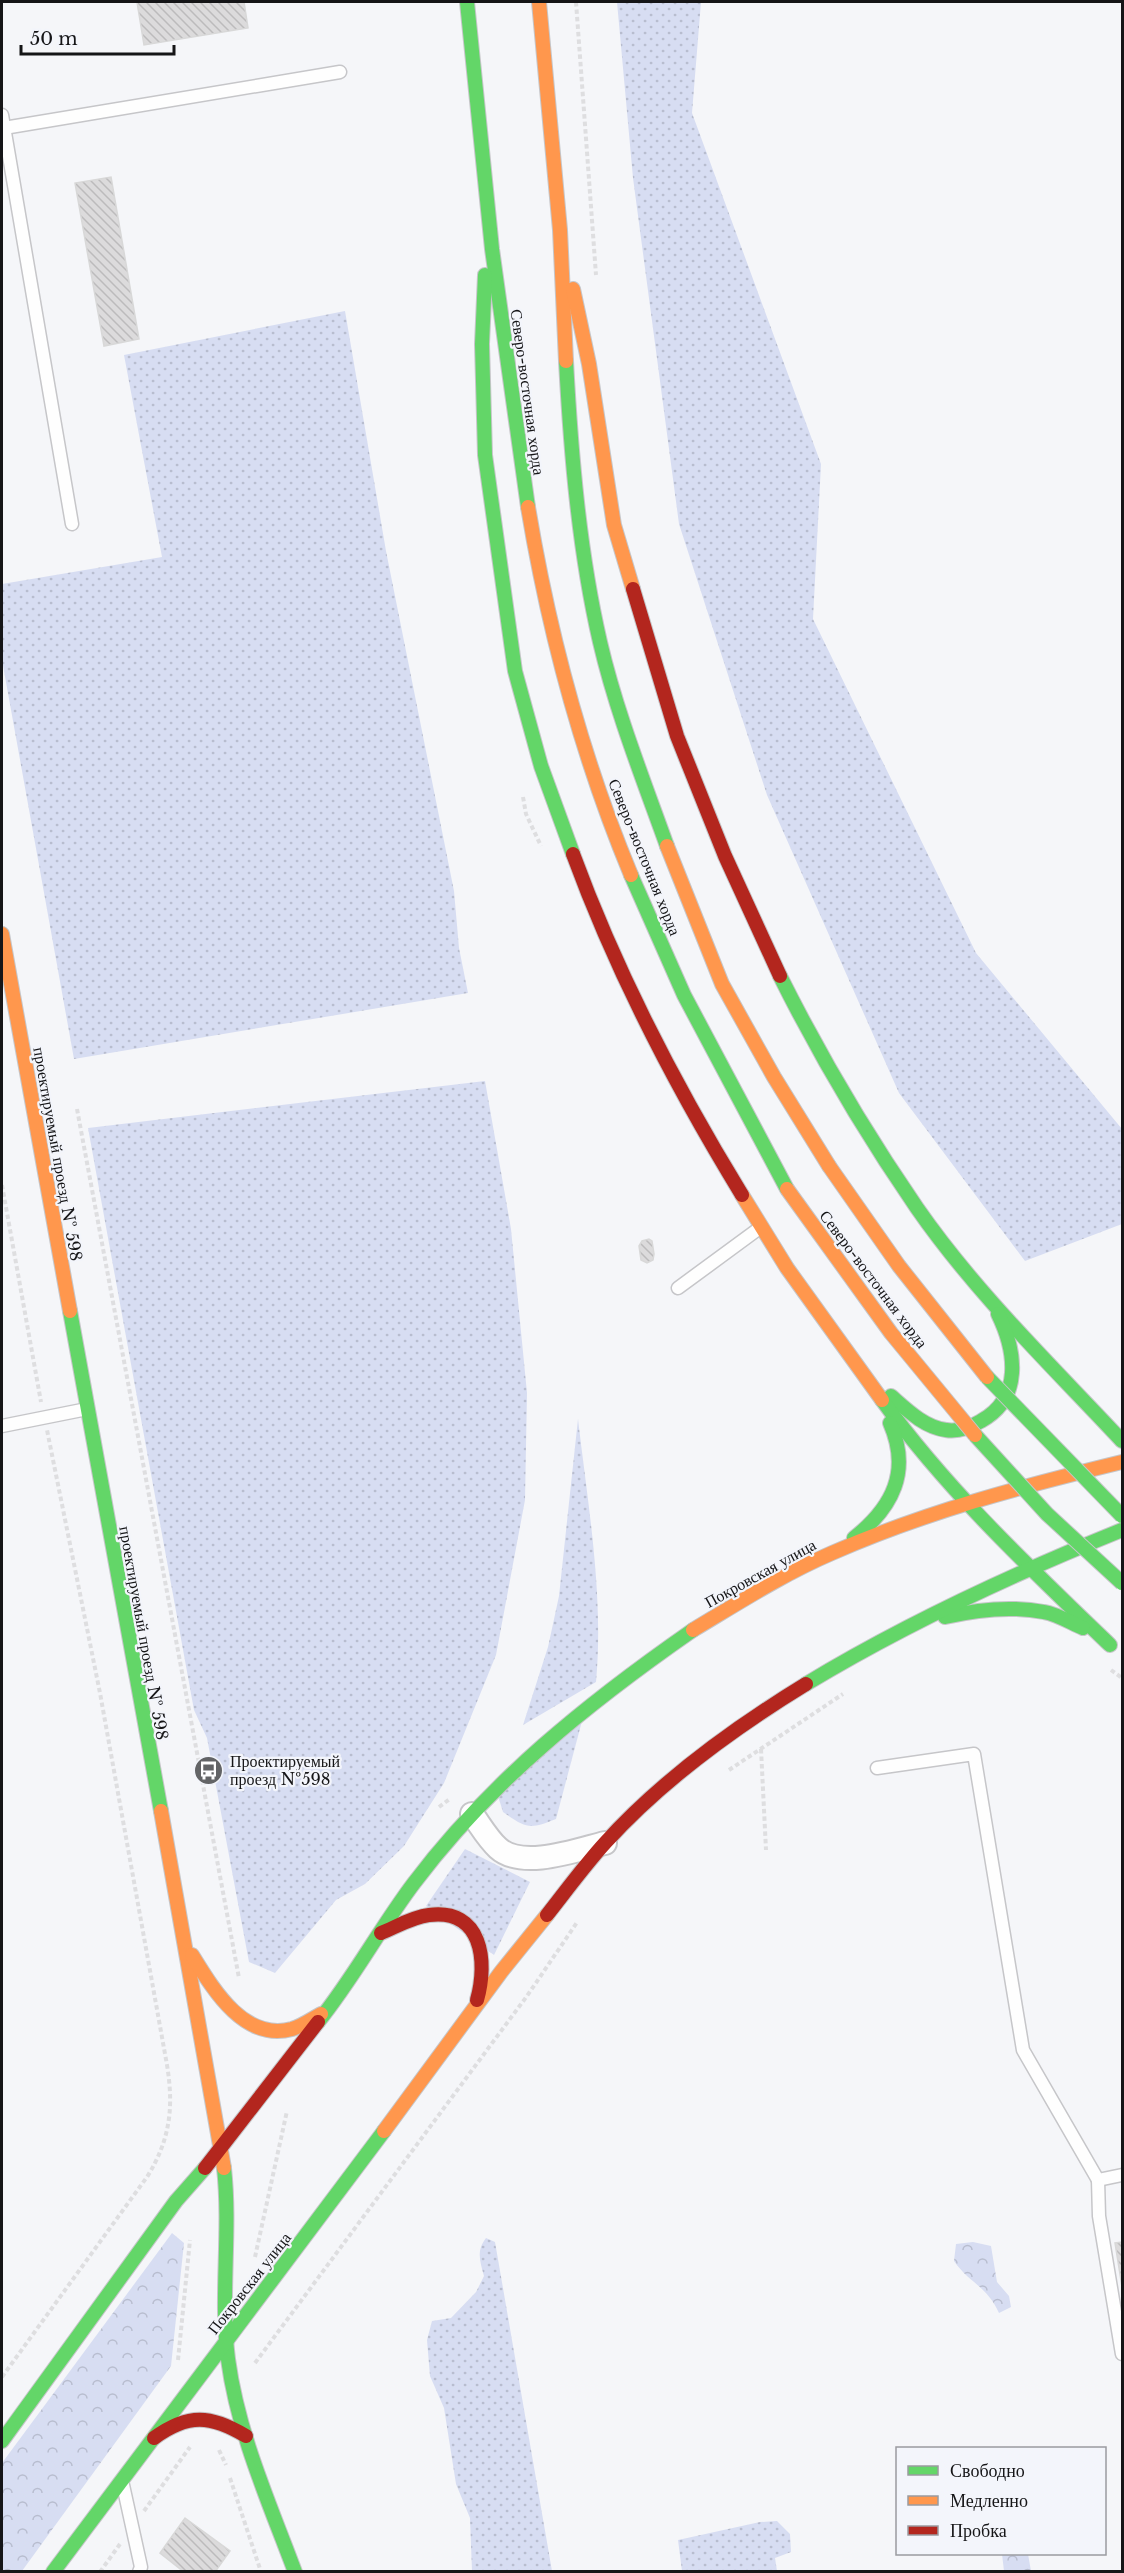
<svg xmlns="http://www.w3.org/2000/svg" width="1124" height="2573" viewBox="0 0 1124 2573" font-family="'Libre Baskerville',serif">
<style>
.grass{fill:url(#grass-dots)}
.forest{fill:url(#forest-crowns)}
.building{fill:url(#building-back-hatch);stroke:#d8d8d8;stroke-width:1.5}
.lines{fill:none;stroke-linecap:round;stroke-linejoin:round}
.lane-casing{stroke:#c6c6c9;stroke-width:15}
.street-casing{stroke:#c6c6c9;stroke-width:26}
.fast-casing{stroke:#c6c6c9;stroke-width:16}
.slow-casing{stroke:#c6c6c9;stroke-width:16}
.jam-casing{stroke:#c6c6c9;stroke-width:16}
.path{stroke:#dedee0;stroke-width:4;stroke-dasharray:4.5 3;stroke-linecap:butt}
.lane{stroke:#fefefe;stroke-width:12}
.street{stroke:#fefefe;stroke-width:22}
.fast{stroke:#63d668;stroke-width:14}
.slow{stroke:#ff974d;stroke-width:14}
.jam{stroke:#b3261e;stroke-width:14}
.fast-bridge-casing{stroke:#c6c6c9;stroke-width:16;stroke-linecap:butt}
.slow-bridge-casing{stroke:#c6c6c9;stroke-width:16;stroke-linecap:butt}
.fast-bridge{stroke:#63d668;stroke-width:14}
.slow-bridge{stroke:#ff974d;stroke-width:14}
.labels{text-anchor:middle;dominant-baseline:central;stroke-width:4.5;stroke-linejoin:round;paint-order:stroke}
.street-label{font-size:16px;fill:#151517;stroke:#f3f5fb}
.poi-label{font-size:16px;fill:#151517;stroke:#f3f5fb;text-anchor:start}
</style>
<defs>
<pattern id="grass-dots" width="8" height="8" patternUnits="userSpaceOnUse" patternTransform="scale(1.5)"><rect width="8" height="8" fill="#d7ddf2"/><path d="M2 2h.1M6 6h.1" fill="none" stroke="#b8bdcf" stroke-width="1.8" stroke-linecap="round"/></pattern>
<pattern id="forest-crowns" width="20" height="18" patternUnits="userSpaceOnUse" patternTransform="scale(1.5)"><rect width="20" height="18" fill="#d7ddf2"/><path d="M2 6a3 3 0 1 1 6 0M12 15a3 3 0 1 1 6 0" fill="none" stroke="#b8bdcf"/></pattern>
<pattern id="building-back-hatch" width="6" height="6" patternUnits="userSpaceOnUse" patternTransform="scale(1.5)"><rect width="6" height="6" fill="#dcdbdc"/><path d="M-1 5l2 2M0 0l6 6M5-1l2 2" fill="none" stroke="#bcbbbc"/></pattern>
</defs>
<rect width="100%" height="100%" fill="#f5f6f9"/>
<g class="grass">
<polygon points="617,2 701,2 692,113 821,464 813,619 976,953 1122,1129 1122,1224 1025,1261 899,1093 767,795 679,524 633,178"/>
<polygon points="345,311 386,551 454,891 459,948 468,993 74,1059 2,660 2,584 162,557 124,355"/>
<polygon points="485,1081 511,1229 527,1393 525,1500 496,1655 444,1783 404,1846 365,1884 336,1900 275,1973 249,1962 207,1738 194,1710 88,1128"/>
<path d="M578 1419C588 1506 604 1595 596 1682L523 1725 548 1647 559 1596Z"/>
<path d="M582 1721 556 1819C529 1830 526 1828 503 1812L497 1793Z"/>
<polygon points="465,1849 530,1882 494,1955 426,1906"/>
<path d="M486 2238 495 2242 552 2571H472L470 2518 456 2484 444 2408 430 2376 427 2340 432 2321 451 2318 476 2292 484 2276C480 2261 476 2251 486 2238Z"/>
<polygon points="777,2521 790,2534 791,2552 775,2558 777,2571 682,2571 678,2540 760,2522"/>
</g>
<g class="forest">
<polygon points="172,2233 184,2243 171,2366 22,2571 2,2571 2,2463"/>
<path d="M973 2242 991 2246 997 2282 1009 2296 1011 2307 999 2313C987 2286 969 2283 954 2261L956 2244Z"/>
<polygon points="1002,2554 1028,2554 1031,2571 1004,2571"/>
</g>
<g class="building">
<polygon points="137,2 244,2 248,28 144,45"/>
<polygon points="111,177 139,339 104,346 75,183"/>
<polygon points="649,1239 652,1241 654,1254 653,1260 647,1263 641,1260 639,1246 642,1241"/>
<polygon points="1122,2242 1122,2287 1115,2243"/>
<polygon points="185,2518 230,2551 215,2572 184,2572 160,2553"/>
</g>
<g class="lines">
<defs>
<g id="lane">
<polyline points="2,115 72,524"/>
<polyline points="4,128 340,72"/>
<polyline points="678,1288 761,1227"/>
<polyline points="2,1426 87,1409"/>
<polyline points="877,1768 974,1754 1023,2050 1098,2180 1122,2175"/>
<polyline points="1098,2180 1099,2216 1122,2354"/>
<polyline points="123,2485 141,2567 139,2572"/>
</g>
<path id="street" d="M472 1814C480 1825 488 1839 498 1848 522 1870 577 1850 605 1843"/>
<g id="fast">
<polyline points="467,2 492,249 528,507"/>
<polyline points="485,275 482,344 485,455 515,671 541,766 573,854"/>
<path d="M566 361C571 454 579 551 600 642 616 711 643 779 667 846"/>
<polyline points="631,875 684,995 787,1189"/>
<path d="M780 976C820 1056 866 1134 917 1208 976 1293 1052 1366 1122 1441"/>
<polyline points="70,1311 161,1811"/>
<path d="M891 1396C907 1410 924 1427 946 1430 958 1432 971 1427 981 1421 1023 1398 1016 1351 998 1314"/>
<path d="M882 1400C948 1491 1029 1567 1110 1645"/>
<path d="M854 1538C893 1507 911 1471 890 1423"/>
<path d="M945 1617C975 1610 1012 1606 1044 1612 1057 1614 1071 1623 1083 1628"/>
<path d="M806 1684C907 1623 1013 1574 1122 1530"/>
<path d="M318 2022C353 1979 380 1928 414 1883 491 1781 588 1703 693 1630"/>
<path d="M224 2168C231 2232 220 2296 228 2359 238 2434 269 2502 295 2572"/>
<polyline points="2,2441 176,2201 205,2168"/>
<polyline points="53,2572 384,2131"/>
</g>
<g id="slow">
<polyline points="539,2 560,230 566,361"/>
<polyline points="573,289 589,364 614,525 633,589"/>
<path d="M528 507C549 633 582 757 631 875"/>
<polyline points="667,846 722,984 774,1077 829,1166"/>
<polyline points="2,934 70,1311"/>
<polyline points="742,1195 787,1268 882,1400"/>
<path d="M693 1630C738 1603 783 1574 832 1553 925 1512 1023 1486 1122 1462"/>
<polyline points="161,1811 224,2168"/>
<path d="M192 1955C213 1989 244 2042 292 2029 302 2026 312 2019 321 2014"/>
<polyline points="384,2131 501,1972 547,1915"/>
</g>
<g id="jam">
<polyline points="633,589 677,736 725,856 780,976"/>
<path d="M573 854C617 974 676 1087 742 1195"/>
<path d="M547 1915C566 1891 584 1866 605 1843 662 1780 734 1728 806 1684"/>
<path d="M381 1933C396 1927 412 1917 429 1915 482 1908 488 1961 477 2000"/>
<polyline points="205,2168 318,2022"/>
<path d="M154 2438C188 2413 211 2415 246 2436"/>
</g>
</defs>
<use href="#lane" class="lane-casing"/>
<use href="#street" class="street-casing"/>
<use href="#fast" class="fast-casing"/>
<use href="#slow" class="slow-casing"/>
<use href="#jam" class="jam-casing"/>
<g class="path">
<polyline points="576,2 596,275"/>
<polyline points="523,797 526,814 541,846"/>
<polyline points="77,1109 239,1978"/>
<polyline points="2,1185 41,1402"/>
<polyline points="1111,1670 1122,1678"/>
<polyline points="761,1749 766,1850"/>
<polyline points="729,1770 843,1694"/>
<polyline points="439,1807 451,1798"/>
<polyline points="255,2257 287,2111"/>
<polyline points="178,2360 190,2240"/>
<polyline points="255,2363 527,1996 578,1921"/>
<path d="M2 2377 147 2177C170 2140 174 2108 167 2065L100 1693 47 1430"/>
<polyline points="219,2450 226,2465"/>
<polyline points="230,2478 261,2572"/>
<polyline points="144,2511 190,2447"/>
<polyline points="100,2572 120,2544"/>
<polyline points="181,2572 182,2570"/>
</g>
<use href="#lane" class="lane"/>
<use href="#street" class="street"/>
<use href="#fast" class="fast"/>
<use href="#slow" class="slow"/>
<use href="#jam" class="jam"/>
<defs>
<g id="fast-bridge">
<polyline points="987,1377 1122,1516"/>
<polyline points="975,1435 1047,1514 1122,1583"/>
</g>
<g id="slow-bridge">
<polyline points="829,1166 899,1266 987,1377"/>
<polyline points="787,1189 891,1333 975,1435"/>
</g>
</defs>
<use href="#fast-bridge" class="fast-bridge-casing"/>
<use href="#slow-bridge" class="slow-bridge-casing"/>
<use href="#fast-bridge" class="fast-bridge"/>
<use href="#slow-bridge" class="slow-bridge"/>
</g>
<defs>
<symbol id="bus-disc" viewBox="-11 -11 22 22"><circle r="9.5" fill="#636466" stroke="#f3f5fb"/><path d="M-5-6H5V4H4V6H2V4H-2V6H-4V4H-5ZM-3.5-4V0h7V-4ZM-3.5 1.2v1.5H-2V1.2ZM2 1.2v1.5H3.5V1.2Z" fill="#fff"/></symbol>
</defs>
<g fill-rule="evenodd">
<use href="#bus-disc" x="192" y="1754" width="33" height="33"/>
</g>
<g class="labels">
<g class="street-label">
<text transform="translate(528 392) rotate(82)">Северо-восточная хорда</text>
<text transform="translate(645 857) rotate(68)">Северо-восточная хорда</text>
<text transform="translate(58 1154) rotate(80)">проектируемый проезд № 598</text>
<text transform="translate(874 1279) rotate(53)">Северо-восточная хорда</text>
<text transform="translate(760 1573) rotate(-29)">Покровская улица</text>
<text transform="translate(144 1633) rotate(80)">проектируемый проезд № 598</text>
<text transform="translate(249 2283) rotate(-52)">Покровская улица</text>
</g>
<g class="poi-label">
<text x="230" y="1761">Проектируемый<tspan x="230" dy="18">проезд №598</tspan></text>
</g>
</g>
<rect width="1124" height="2573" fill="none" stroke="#151517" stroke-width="6"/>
<rect x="896" y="2447" width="210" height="108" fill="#f3f5fb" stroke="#9a9ba0" stroke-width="1.5"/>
<rect x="908" y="2466" width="30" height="9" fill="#63d668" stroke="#9a9ba0" stroke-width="1.5"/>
<text x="950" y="2477" font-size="18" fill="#151517">Свободно</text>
<rect x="908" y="2496" width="30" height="9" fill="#ff974d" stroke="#9a9ba0" stroke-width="1.5"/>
<text x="950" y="2507" font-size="18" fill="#151517">Медленно</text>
<rect x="908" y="2526" width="30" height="9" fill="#b3261e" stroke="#9a9ba0" stroke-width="1.5"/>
<text x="950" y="2537" font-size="18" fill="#151517">Пробка</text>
<path d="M21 45v9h153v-9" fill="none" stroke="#151517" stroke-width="3"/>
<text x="30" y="45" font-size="18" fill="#151517" stroke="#f3f5fb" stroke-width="4.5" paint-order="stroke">50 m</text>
</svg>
